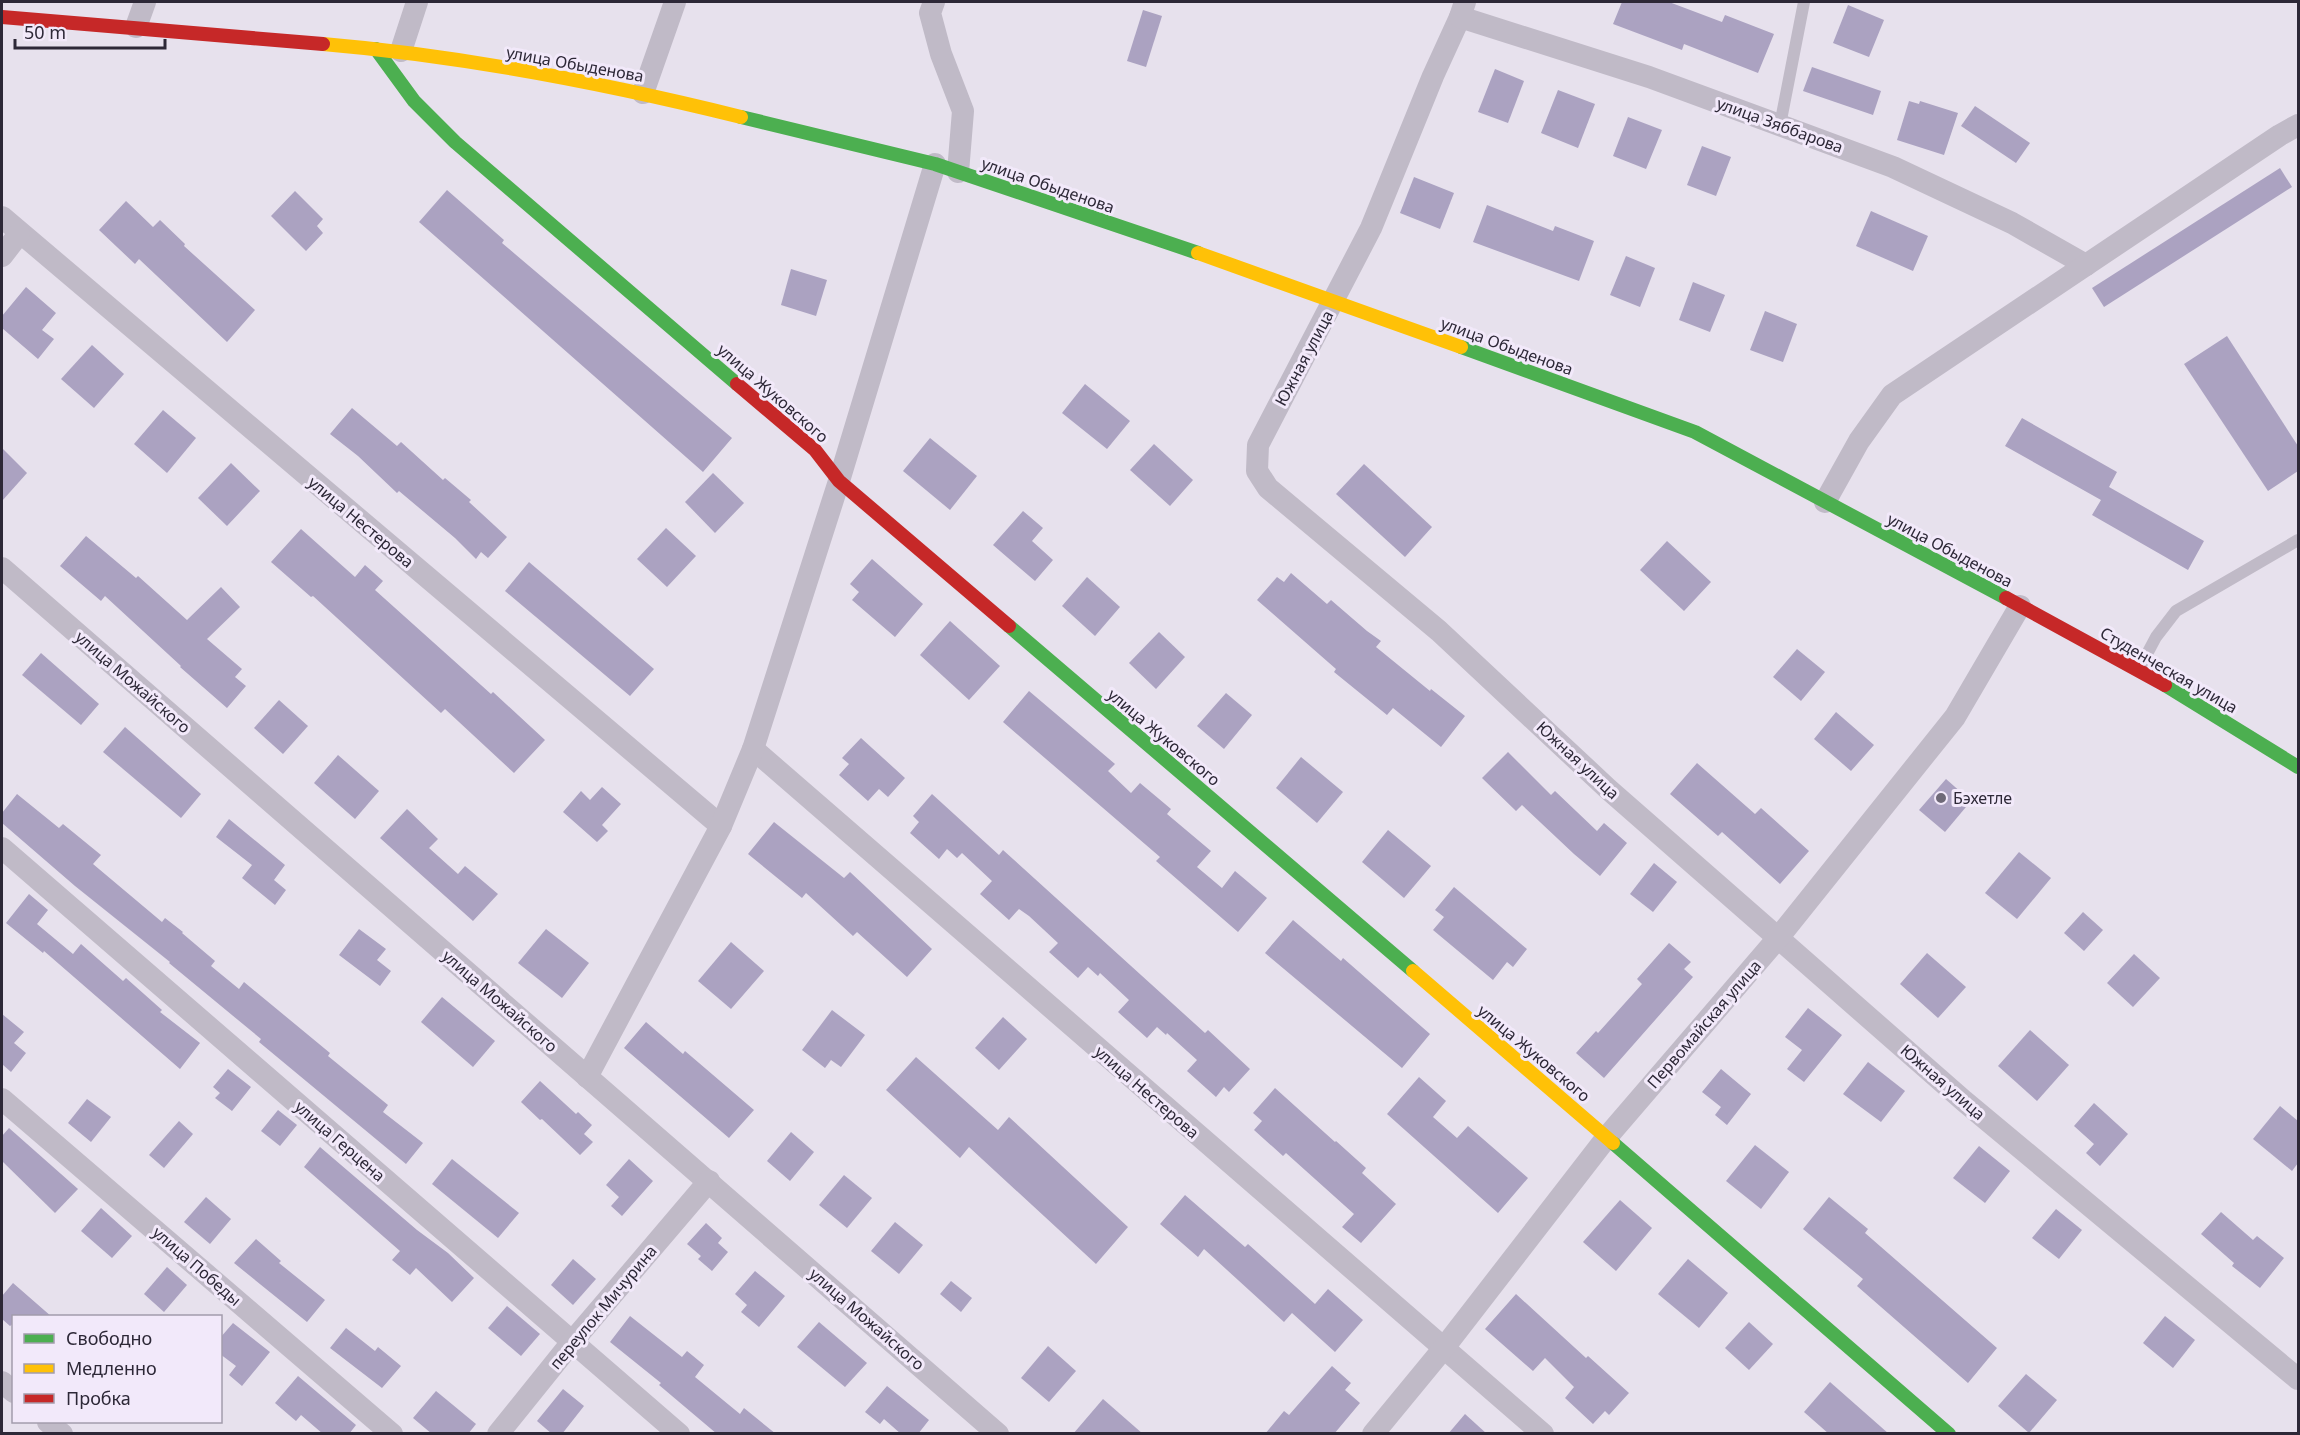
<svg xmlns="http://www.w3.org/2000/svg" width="2300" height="1435" viewBox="0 0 2300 1435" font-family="'Noto Sans',sans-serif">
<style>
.building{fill:#aba2c1}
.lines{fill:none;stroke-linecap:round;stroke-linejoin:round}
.lane{stroke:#c0bac7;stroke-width:12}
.street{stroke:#c0bac7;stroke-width:22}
.fast{stroke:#4caf50;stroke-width:14}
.slow{stroke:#ffc107;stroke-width:14}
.jam{stroke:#c62828;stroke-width:14}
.poi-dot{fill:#6e6977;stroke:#f2e9fa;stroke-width:2}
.labels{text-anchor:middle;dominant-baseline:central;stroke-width:6;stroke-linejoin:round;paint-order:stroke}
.street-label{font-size:16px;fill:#2d2837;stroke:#f2e9fa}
.poi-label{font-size:16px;fill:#2d2837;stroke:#f2e9fa;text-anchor:start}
</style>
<rect width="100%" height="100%" fill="#e7e1ed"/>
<g class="building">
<polygon points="1622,2 1669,2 1722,22 1725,15 1774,34 1758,73 1684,44 1682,50 1613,24"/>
<polygon points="1848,5 1884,20 1869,57 1833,43"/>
<polygon points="1143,10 1162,16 1146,67 1127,61"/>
<polygon points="1812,67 1881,91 1873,115 1803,91"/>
<polygon points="1495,69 1524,81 1508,123 1478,112"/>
<polygon points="1558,90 1595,104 1578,148 1541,133"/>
<polygon points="1909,101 1919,104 1920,101 1958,113 1944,155 1897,140"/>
<polygon points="1975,106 2030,143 2016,163 1961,126"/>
<polygon points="1628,117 1662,130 1646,169 1613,156"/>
<polygon points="1702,146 1731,157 1716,196 1687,185"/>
<polygon points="2280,168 2292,187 2104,307 2092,288"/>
<polygon points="1414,177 1454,193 1440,229 1400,213"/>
<polygon points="447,190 504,240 502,243 732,438 703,472 419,222"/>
<polygon points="295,191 323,219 317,226 323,233 306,251 271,216"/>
<polygon points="126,201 153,227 160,220 185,244 184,246 255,310 227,342 139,259 135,264 99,230"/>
<polygon points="1487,205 1553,231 1555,226 1594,241 1579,281 1473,242"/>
<polygon points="1871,211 1928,236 1913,271 1856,246"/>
<polygon points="1626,256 1655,268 1640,307 1610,295"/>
<polygon points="791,269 827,280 816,316 781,305"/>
<polygon points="1693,282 1725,295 1710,332 1679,320"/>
<polygon points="26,287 56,313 42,330 54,339 38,359 2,328 2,316"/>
<polygon points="1765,311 1797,324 1783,362 1750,350"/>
<polygon points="2227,336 2298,446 2298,471 2268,491 2184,364"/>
<polygon points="92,345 124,374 94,408 61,379"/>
<polygon points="1085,384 1130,421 1107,449 1062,413"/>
<polygon points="352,408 397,446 401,442 443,480 445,478 471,500 469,502 507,537 488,558 481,552 476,559 455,538 399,491 397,493 358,456 330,434"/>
<polygon points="163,410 196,438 167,473 134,444"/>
<polygon points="2022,418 2117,472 2109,487 2204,541 2188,570 2092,515 2101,500 2005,446"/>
<polygon points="930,438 977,476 950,510 903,471"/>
<polygon points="1154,444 1193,480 1170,506 1130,470"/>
<polygon points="2,448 27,473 2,501"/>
<polygon points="231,463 260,491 227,526 198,498"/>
<polygon points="1364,464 1432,527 1405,557 1336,494"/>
<polygon points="713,473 744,503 715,533 685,502"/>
<polygon points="1023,511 1043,528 1032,541 1053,560 1035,581 993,545"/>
<polygon points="666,528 696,556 667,587 637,559"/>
<polygon points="301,529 355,577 365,565 383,581 375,590 491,694 493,692 545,740 514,773 445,709 441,713 313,596 311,597 271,562"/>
<polygon points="86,536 136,578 138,576 187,620 221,587 240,607 207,639 242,669 235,677 246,686 227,708 180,667 181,666 105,596 101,601 60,566"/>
<polygon points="1667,541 1711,582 1684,611 1640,570"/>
<polygon points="872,559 923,604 895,637 852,600 859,592 850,584"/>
<polygon points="529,562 654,669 630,696 505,591"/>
<polygon points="1291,573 1327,604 1331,600 1367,631 1381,641 1376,647 1430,691 1431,689 1465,716 1441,747 1393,708 1387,715 1334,672 1336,669 1257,600 1277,577 1284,582"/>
<polygon points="1087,577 1120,607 1095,636 1062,606"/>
<polygon points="950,621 1000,666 969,700 920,655"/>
<polygon points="1159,632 1185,657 1156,689 1129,663"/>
<polygon points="1797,649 1825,672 1801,701 1773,677"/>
<polygon points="41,653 99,704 81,725 22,675"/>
<polygon points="1029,691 1115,764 1108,771 1131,793 1140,783 1171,809 1167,814 1211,851 1197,867 1222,888 1235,871 1267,898 1238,932 1156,861 1160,857 1003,722"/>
<polygon points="1226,693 1252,715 1224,749 1197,726"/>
<polygon points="279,700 308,726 283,754 254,728"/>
<polygon points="1836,712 1874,745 1851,771 1814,739"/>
<polygon points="125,727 201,794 181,818 103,752"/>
<polygon points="861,738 905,778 888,797 879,789 868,801 839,775 849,764 842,758"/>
<polygon points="1508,752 1551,795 1555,791 1597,831 1604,823 1627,843 1600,876 1574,854 1522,805 1516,811 1482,778"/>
<polygon points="338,755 379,791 355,819 314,783"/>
<polygon points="1301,757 1343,792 1317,823 1276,788"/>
<polygon points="1697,763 1755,814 1761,808 1809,851 1780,884 1722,832 1718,836 1670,794"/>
<polygon points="1946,779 1971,801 1945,832 1919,810"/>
<polygon points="602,787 621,804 602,825 608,831 597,842 563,812 581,791 590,800"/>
<polygon points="17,794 59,828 63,824 101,855 93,864 162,922 165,918 183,932 182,933 215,961 211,966 239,989 244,982 330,1053 328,1056 388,1105 383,1112 423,1143 406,1164 259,1042 261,1039 169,963 170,962 75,886 2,823 2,813"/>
<polygon points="932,794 999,855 1003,850 1205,1033 1208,1030 1250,1069 1229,1092 1224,1087 1216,1097 1187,1071 1197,1060 1167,1033 1166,1035 1157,1027 1147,1038 1118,1012 1129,1000 1100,973 1098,976 1088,967 1078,978 1049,952 1058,943 1029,916 1019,909 1009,920 980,894 992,881 962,853 957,858 947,849 939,859 910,833 919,822 913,816"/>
<polygon points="407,809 438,839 429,848 458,874 465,866 498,894 473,921 380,838"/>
<polygon points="229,819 285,865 274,880 286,890 275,905 242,878 252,865 216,837"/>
<polygon points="774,822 844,878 850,872 932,949 907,977 857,932 853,936 806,893 802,898 748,854"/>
<polygon points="1388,830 1431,866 1404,898 1362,862"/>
<polygon points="2019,852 2051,878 2017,919 1985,893"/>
<polygon points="1654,863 1677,882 1653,912 1630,894"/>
<polygon points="1454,887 1527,949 1513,967 1507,962 1493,980 1433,930 1444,917 1435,910"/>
<polygon points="29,894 48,910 37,924 73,954 81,944 123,981 126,978 162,1010 160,1012 200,1043 180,1069 44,951 43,953 6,923"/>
<polygon points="2083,912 2103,930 2084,951 2064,933"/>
<polygon points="1293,920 1341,961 1343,958 1430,1034 1402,1068 1265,953"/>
<polygon points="359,929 386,949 377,960 391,971 380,986 339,955"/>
<polygon points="546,929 589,963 562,998 518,963"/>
<polygon points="731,942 764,971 731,1009 698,981"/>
<polygon points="1669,943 1691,962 1684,969 1693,977 1604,1078 1576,1053 1596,1031 1598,1033 1642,984 1637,979"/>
<polygon points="1927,953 1966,987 1938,1018 1900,984"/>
<polygon points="2134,954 2160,978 2133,1007 2107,983"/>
<polygon points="442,997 495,1041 473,1067 421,1022"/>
<polygon points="1808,1008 1842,1035 1804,1082 1787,1069 1802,1050 1785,1037"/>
<polygon points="832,1010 865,1035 841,1067 831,1060 825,1068 802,1050"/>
<polygon points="2,1014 24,1032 14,1043 26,1053 11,1072 2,1064"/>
<polygon points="1003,1017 1027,1039 999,1070 975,1048"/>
<polygon points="646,1022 683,1054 685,1051 754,1110 729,1138 624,1048"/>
<polygon points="2030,1030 2069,1065 2037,1101 1998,1066"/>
<polygon points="916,1057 998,1130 1009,1117 1128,1227 1096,1264 969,1147 960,1158 886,1090"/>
<polygon points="1868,1062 1905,1091 1881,1122 1843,1094"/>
<polygon points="228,1069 251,1087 232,1111 215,1098 220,1093 213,1087"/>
<polygon points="1721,1069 1751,1094 1727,1125 1715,1115 1721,1107 1702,1092"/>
<polygon points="1419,1077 1446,1101 1433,1117 1457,1138 1468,1126 1528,1178 1498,1213 1387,1114"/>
<polygon points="540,1081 576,1114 578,1112 592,1125 584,1134 593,1142 580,1155 542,1119 540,1120 521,1102"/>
<polygon points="1275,1088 1335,1142 1336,1141 1366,1168 1362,1173 1396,1204 1361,1243 1342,1227 1354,1214 1286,1153 1283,1156 1254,1130 1262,1121 1253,1113"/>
<polygon points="87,1099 111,1117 91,1142 68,1123"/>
<polygon points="2094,1103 2128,1134 2100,1166 2086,1153 2094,1144 2074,1126"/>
<polygon points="2280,1106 2298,1121 2298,1163 2292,1171 2253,1139"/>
<polygon points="278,1110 297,1125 280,1146 261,1131"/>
<polygon points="179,1121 193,1134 164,1168 149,1155"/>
<polygon points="9,1128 78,1189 55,1213 2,1161 2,1136"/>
<polygon points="791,1132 814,1152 790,1181 767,1161"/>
<polygon points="1755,1145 1789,1172 1761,1209 1726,1181"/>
<polygon points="1979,1146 2010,1171 1985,1203 1953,1178"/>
<polygon points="320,1147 417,1230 448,1253 474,1278 452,1302 416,1268 410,1275 392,1260 400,1251 304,1167"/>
<polygon points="452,1159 519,1213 498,1238 432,1184"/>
<polygon points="629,1159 653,1181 622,1216 611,1206 619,1197 606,1185"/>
<polygon points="844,1175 872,1198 847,1228 819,1205"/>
<polygon points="1185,1195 1245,1247 1248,1244 1315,1304 1328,1289 1363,1320 1335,1352 1292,1313 1284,1322 1204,1249 1198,1257 1160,1224"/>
<polygon points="206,1197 231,1219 210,1244 184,1222"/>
<polygon points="1829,1197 1868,1229 1865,1233 1997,1348 1968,1383 1857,1286 1863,1279 1803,1229"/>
<polygon points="1620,1200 1652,1228 1616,1271 1583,1242"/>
<polygon points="101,1208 132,1236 112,1258 81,1231"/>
<polygon points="2056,1209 2082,1230 2059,1259 2032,1238"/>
<polygon points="2221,1212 2253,1240 2257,1236 2284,1258 2260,1288 2232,1266 2234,1263 2201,1234"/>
<polygon points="895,1222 923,1245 899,1274 871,1251"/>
<polygon points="706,1223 722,1238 718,1243 728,1252 712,1271 698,1259 701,1256 687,1244"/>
<polygon points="256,1239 281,1261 279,1263 325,1300 307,1322 234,1263"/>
<polygon points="573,1259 596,1279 573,1305 551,1285"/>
<polygon points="1688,1259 1728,1293 1699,1328 1658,1294"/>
<polygon points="167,1267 187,1285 164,1312 144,1294"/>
<polygon points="755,1271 785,1296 759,1327 741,1312 747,1305 735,1294"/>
<polygon points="951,1281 972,1298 961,1312 940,1294"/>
<polygon points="13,1283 52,1317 14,1317 14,1323 10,1326 2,1319 2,1296"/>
<polygon points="1516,1294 1586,1358 1588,1356 1629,1393 1609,1415 1605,1411 1593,1424 1565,1398 1574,1387 1545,1358 1533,1371 1485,1329"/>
<polygon points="507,1306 540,1334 521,1356 488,1328"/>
<polygon points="630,1316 682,1357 687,1351 704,1365 695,1377 740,1414 744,1408 776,1434 717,1434 659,1385 661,1383 610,1342"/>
<polygon points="2165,1316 2195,1340 2173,1368 2143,1343"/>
<polygon points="819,1322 867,1363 845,1387 797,1347"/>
<polygon points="1749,1322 1773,1344 1749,1370 1725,1348"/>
<polygon points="233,1323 270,1352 242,1386 229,1375 236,1366 220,1354 220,1338"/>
<polygon points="346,1328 375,1351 378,1347 401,1366 382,1388 330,1348"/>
<polygon points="1048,1346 1076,1371 1049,1402 1021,1378"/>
<polygon points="1332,1366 1351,1383 1345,1390 1360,1403 1334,1434 1265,1434 1284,1411 1289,1415"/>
<polygon points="2026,1374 2057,1400 2029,1433 1998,1406"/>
<polygon points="298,1376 356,1425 349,1434 323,1434 301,1415 296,1421 275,1403"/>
<polygon points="1830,1382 1889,1434 1829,1434 1804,1412"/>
<polygon points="887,1386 929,1420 918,1434 901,1434 884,1419 880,1424 865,1412"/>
<polygon points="563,1389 584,1406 562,1434 552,1434 537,1421"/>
<polygon points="436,1391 476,1424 468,1434 432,1434 413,1418"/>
<polygon points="1103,1399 1143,1434 1073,1434"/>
<polygon points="1465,1414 1487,1434 1448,1434"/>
</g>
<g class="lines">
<g class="lane">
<polyline points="1780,125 1804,2"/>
<polyline points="2139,669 2156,637 2176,611 2298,540"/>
</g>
<g class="street">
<polyline points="934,2 930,13 941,54 963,111 958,172"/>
<polyline points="1465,2 1460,17 1433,76 1371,228 1258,445 1257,471 1268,488 1439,631 1608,789 1964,1101 2298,1379"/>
<polyline points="1460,17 1649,77 1893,167 2012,223 2086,265"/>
<polyline points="136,27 145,2"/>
<polyline points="401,51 417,2"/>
<polyline points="643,93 675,2"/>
<polyline points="2,217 721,826"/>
<polyline points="2,256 19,234"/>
<polyline points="1825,502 1859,441 1892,395 2280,135 2298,125"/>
<polyline points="2,568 998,1434"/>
<polyline points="753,749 1543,1434"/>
<polyline points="2,848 679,1434"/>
<polyline points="587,1077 721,826 753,749 839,481 935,164"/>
<polyline points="2,1099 392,1434"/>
<polyline points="2,1382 14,1392"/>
<polyline points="48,1422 62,1434"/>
<polyline points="498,1434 572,1342 709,1181"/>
<polyline points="1373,1434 1443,1349 1607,1137 1778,938 1955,717 2020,606"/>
</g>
<g class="fast">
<polyline points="376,49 414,101 455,142 737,384"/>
<polyline points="741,117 935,164 1198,253"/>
<polyline points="1461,347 1695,432 2006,598"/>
<polyline points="1009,626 1413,971"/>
<polyline points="2165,685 2298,767"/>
<polyline points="1613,1143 1949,1434"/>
</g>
<g class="slow">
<path d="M323 44C464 56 604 83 741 117"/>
<polyline points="1198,253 1461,347"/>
<polyline points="1413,971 1613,1143"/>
</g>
<g class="jam">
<polyline points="2,17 323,44"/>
<polyline points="737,384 815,450 839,481 1009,626"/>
<polyline points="2006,598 2165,685"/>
</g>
</g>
<circle class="poi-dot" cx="1941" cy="798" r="6"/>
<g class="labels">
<g class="street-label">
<text transform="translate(575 64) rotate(10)">улица Обыденова</text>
<text transform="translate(1780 125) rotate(20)">улица Зяббарова</text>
<text transform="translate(1048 185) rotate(19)">улица Обыденова</text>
<text transform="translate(1507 346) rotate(20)">улица Обыденова</text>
<text transform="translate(1304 358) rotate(-62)">Южная улица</text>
<text transform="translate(773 393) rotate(41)">улица Жуковского</text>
<text transform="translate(361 522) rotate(40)">улица Нестерова</text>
<text transform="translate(1950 550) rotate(28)">улица Обыденова</text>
<text transform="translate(2169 670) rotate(30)">Студенческая улица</text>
<text transform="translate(133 682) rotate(41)">улица Можайского</text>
<text transform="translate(1164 737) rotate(40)">улица Жуковского</text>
<text transform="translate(1578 760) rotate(43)">Южная улица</text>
<text transform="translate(500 1001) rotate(41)">улица Можайского</text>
<text transform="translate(1704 1024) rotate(-49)">Первомайская улица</text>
<text transform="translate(1534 1053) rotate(40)">улица Жуковского</text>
<text transform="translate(1943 1082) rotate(41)">Южная улица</text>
<text transform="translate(1147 1092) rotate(41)">улица Нестерова</text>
<text transform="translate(340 1141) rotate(41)">улица Герцена</text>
<text transform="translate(197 1266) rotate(41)">улица Победы</text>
<text transform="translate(603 1307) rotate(-50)">переулок Мичурина</text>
<text transform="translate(867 1319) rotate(41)">улица Можайского</text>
</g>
<g class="poi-label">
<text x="1953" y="798">Бэхетле</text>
</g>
</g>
<rect width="2300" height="1435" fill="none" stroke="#2d2837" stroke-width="6"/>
<rect x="12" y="1315" width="210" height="108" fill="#f2e9fa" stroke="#a39cac" stroke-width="1.5"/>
<rect x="24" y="1334" width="30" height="9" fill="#4caf50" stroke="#a39cac" stroke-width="1.5"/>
<text x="66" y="1345" font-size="18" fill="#2d2837">Свободно</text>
<rect x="24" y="1364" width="30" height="9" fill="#ffc107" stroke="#a39cac" stroke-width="1.5"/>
<text x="66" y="1375" font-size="18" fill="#2d2837">Медленно</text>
<rect x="24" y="1394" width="30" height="9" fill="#c62828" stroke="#a39cac" stroke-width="1.5"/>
<text x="66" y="1405" font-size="18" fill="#2d2837">Пробка</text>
<path d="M15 39v9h150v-9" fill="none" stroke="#2d2837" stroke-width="3"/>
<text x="24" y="39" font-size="18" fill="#2d2837" stroke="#f2e9fa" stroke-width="4.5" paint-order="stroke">50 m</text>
</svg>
